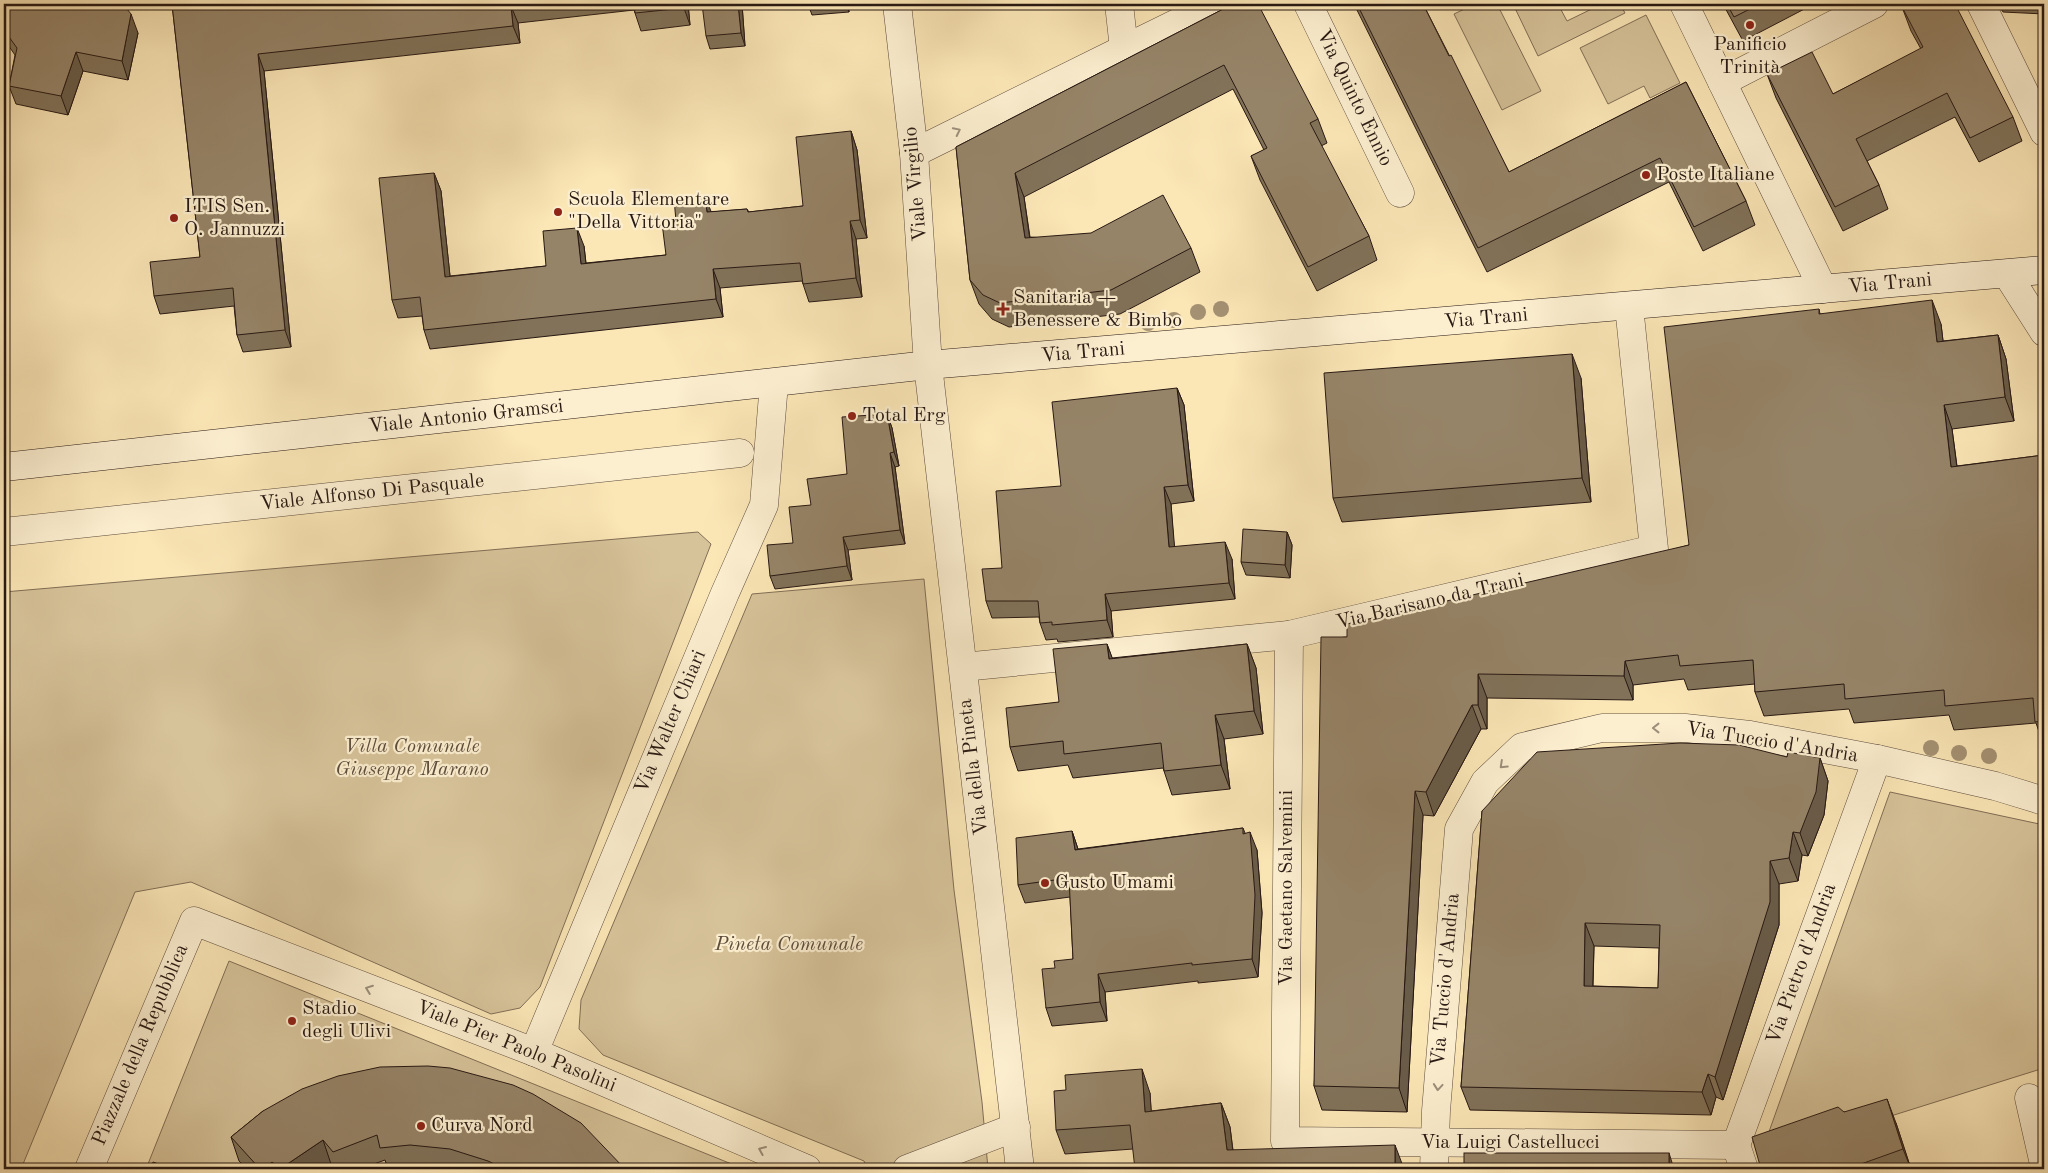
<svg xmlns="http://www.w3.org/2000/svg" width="2048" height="1173" viewBox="0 0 2048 1173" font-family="'Old Standard TT',serif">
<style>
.green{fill:#d7c39a;stroke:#806e56}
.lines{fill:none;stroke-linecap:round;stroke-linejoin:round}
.pedestrian-casing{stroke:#5d4c3c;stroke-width:29}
.minor-casing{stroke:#5d4c3c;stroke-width:29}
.tertiary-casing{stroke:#5d4c3c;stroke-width:29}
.secondary-casing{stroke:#281913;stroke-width:29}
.pedestrian{stroke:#fcefd0;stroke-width:28}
.minor{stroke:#fcefd0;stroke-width:28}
.tertiary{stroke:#fcefd0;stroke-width:28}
.secondary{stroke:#fcefd0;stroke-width:28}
.tree{fill:#a49173}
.wall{fill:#817259;stroke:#281913;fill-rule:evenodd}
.shaded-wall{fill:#695c49;stroke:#281913}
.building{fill:#968468;stroke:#281913;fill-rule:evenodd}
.oneway{stroke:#9d8f7b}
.poi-dot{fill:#8f2418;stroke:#fcefd0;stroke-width:2}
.labels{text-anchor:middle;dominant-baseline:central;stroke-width:4.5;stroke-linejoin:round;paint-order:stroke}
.poi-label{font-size:20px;fill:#281913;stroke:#fcefd0;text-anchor:start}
.street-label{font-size:20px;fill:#281913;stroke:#fcefd0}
.park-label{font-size:20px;font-style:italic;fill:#5d4c3c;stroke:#fcefd0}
</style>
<rect width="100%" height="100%" fill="#fbe6b6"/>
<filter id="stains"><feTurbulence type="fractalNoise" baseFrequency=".004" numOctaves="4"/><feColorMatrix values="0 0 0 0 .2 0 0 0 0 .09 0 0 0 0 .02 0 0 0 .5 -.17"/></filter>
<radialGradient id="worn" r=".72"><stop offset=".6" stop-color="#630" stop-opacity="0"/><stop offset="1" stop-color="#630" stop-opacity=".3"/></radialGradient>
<g class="green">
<polygon points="1475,4 1497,4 1541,91 1502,110 1454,14"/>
<polygon points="1513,4 1558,4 1567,21 1602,4 1620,4 1625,13 1538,56"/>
<polygon points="1646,15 1680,83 1650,98 1644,86 1608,104 1580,48"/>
<polygon points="698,532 711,544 540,987 520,1008 491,1014 191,882 135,892 21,1169 4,1169 4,592"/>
<polygon points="924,579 954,890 982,1102 988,1169 868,1169 864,1161 603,1055 579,1029 581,1000 752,594"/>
<polygon points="1890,792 2044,825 2044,1068 1760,1157"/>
<polygon points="229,961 744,1169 146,1169"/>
</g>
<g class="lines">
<defs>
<polyline id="pedestrian" points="4,532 740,453"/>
<g id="minor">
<polyline points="1308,4 1400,193"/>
<polyline points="1684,4 1823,289"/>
<polyline points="1981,4 2044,132"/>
<polyline points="1124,49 1216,4"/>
<polyline points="1722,82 1874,4"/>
<polyline points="914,153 1124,49 1119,4"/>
<polyline points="2007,274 2044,332"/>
<polyline points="1289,635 1285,1141 1736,1145"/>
<polyline points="963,667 1289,635 1654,549 1629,306"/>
<polyline points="534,1052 725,593 764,505 774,383"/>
<polyline points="2029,1098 2044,1164"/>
<polyline points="89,1169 194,921 534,1052 807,1169"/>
<polyline points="907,1169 1016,1127"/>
<polyline points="1434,1169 1436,1111 1459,829 1485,782 1522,747 1602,728 1685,728 1750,735 1877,759 1995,786 2044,801"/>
<polyline points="1744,1169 1736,1145 1877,759"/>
</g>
<polyline id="tertiary" points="897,4 914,153 928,365 1020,1169"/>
<polyline id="secondary" points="4,467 928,365 2044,270"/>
</defs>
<use href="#pedestrian" class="pedestrian-casing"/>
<use href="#minor" class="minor-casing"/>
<use href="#tertiary" class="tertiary-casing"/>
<use href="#secondary" class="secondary-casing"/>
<use href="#pedestrian" class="pedestrian"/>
<use href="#minor" class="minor"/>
<use href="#tertiary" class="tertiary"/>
<use href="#secondary" class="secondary"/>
</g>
<g class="tree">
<circle cx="1221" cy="309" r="8"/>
<circle cx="1198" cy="312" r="8"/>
<circle cx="1174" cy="320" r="8"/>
<circle cx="1148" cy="323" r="8"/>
<circle cx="1931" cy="748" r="8"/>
<circle cx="1959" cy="753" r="8"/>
<circle cx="1989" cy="756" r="8"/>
</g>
<g class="wall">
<polygon points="4,4 138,33 128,80 83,71 68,115 16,104 9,86 15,55 4,39"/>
<polygon points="172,4 688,4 690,25 641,31 634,10 518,23 520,43 264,71 291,347 243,352 237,335 234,306 160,314 154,296 200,257"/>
<polygon points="742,4 745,46 710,49 706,36"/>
<polygon points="808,4 848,4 849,12 812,15"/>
<polygon points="1233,4 1318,119 1327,143 1321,146 1369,236 1377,260 1317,291 1260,180 1251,156 1264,150 1233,89 1024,197 1030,237 1191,248 1200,272 1120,314 1009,327 992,319 979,304 970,280 956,147"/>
<polygon points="1354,4 1423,4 1509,172 1686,82 1746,201 1755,225 1703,251 1669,182 1487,272"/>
<polygon points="1723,4 1814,4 1743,41"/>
<polygon points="1998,4 2044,4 2044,14 2003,12"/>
<polygon points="1902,7 2013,117 2022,141 1979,162 1955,117 1867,161 1879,185 1888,209 1843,231 1776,98 1767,74 1833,94 1921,49 1911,31"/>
<polygon points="851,131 857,150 867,238 856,239 862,297 809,302 802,281 720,288 723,317 430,349 424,330 422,316 398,318 392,300 434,173 441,191 450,276 546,266 584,246 586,263 666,255 676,221 711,212 747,209 749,212 803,206"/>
<polygon points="1819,309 1820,314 1941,324 1943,341 1998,335 2006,359 2014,421 1952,429 1957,466 2044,455 2044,746 2036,723 1954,730 1949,715 1854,723 1849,709 1764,716 1755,692 1755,684 1688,690 1684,679 1633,685 1633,700 1487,698 1487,729 1481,729 1434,816 1423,815 1407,1112 1322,1110 1314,1086 1347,637 1689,545"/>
<polygon points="1581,378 1591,502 1342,522 1333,498"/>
<polygon points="1177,388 1184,405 1194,501 1171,504 1174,547 1232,559 1235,599 1111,611 1113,637 1058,642 1057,639 1046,640 1040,623 1039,617 992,618 986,601 1002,568 1061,486"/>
<polygon points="887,414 892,428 899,466 895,467 905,544 848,550 852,580 775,589 770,576 793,543 847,474"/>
<polygon points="1287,532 1292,545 1290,578 1246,575 1241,562"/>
<polygon points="1107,644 1112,658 1247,644 1256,668 1263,734 1224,739 1230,789 1172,795 1163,768 1073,778 1068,765 1018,771 1010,747 1059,702"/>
<path d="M1787 757 1820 758 1828 781 1824 815 1808 856 1802 855 1798 881 1779 884V925L1723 1100 1716 1097 1711 1115 1470 1110 1461 1087 1482 811ZM1594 946 1659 948 1658 988 1593 986Z"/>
<polygon points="1243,828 1245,833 1257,850 1262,913 1258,977 1198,983 1198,981 1105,992 1107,1021 1052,1026 1046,1008 1055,968 1073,959 1070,897 1025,903 1018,885 1072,831 1078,849"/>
<polygon points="1150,1093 1151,1111 1221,1103 1230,1127 1233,1150 1395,1169 1133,1149 1065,1154 1056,1130"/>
<polygon points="263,1111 625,1169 388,1169 385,1160 360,1169 336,1169 331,1164 323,1169 247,1169 239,1161 231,1137"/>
<polygon points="1844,1112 1896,1123 1911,1169 1761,1169"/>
</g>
<g class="shaded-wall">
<polygon points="683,4 688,4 690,25 684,8"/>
<polygon points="738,4 742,4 745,46 741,33"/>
<polygon points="846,4 848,4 849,12"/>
<polygon points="511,6 518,23 520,43 513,26"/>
<polygon points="131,14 138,33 128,80 122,61"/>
<polygon points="76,52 83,71 68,115 61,96"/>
<polygon points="258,54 264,71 291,347 285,330"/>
<polygon points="851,131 857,150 867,238 860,220"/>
<polygon points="434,173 441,191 452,295 445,277"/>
<polygon points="1015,173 1024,197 1033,262 1025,238"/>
<polygon points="705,196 712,214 707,212"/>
<polygon points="850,221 856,239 862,297 856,278"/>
<polygon points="577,228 584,246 588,282 581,264"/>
<polygon points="713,269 720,288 723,317 716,299"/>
<polygon points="1932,300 1941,324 1946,366 1937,342"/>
<polygon points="1998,335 2006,359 2014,421 2005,397"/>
<polygon points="1572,354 1581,378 1591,502 1582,478"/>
<polygon points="1177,388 1184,405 1194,501 1188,485"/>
<polygon points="1944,405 1952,429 1960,491 1951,467"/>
<polygon points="887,414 892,428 899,466 894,452"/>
<polygon points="890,453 895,467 905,544 900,530"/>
<polygon points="1164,487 1171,504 1176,564 1169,547"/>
<polygon points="1287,532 1292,545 1290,578 1285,565"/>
<polygon points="843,537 848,550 852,580 847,566"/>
<polygon points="1225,542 1232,559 1235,599 1229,583"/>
<polygon points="1105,594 1111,611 1113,637 1107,620"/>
<polygon points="1107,644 1116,668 1109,659"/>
<polygon points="1247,644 1256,668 1263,734 1254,711"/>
<polygon points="1625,661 1633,685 1633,700 1624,676"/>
<polygon points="1478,674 1487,698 1487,729 1478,705"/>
<polygon points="1472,705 1481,729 1434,816 1426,792"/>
<polygon points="1215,715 1224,739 1230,789 1221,765"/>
<polygon points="1820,758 1828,781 1824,815 1808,856 1800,833"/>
<polygon points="1415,791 1423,815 1407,1112 1399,1088"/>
<polygon points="1072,831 1078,849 1075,850"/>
<polygon points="1250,832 1257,850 1262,913 1258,977 1252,959"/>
<polygon points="1793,832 1802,855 1798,881 1789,858"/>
<polygon points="1770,861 1779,884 1779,925 1723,1100 1715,1077"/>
<polygon points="1585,923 1594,946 1592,1009 1584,986"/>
<polygon points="1098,974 1105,992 1107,1021 1100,1002"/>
<polygon points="1142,1069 1150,1093 1153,1136 1145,1112"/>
<polygon points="1708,1074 1716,1097 1711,1115 1702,1092"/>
<polygon points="1887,1099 1896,1123 1911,1169 1903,1149"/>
<polygon points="1221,1103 1230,1127 1235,1169 1227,1150"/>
<polygon points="323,1140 331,1164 323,1169 280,1169"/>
<polygon points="1395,1145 1404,1169 1395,1169"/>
<polygon points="1669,1153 1674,1169 1669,1169"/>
<polygon points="272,1162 275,1169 264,1169"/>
</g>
<g class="building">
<polygon points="4,4 123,4 131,14 122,61 76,52 61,96 9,86 17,48 4,30"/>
<polygon points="172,4 528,4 511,6 513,26 258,54 285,330 237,335 233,288 154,296 150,262 200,257"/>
<polygon points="634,4 683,4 684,8 635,13"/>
<polygon points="702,4 738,4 741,33 706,36"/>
<polygon points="1233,4 1258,4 1318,119 1310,123 1369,236 1308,267 1251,156 1267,148 1224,65 1015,173 1025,238 1091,233 1163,195 1191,248 1111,290 1000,303 983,295 970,280 956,147"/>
<polygon points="1357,4 1423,4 1449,56 1451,55 1509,172 1686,82 1746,201 1694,227 1660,158 1478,248"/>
<polygon points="1727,4 1760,4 1734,17"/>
<polygon points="1908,4 1955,4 2013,117 1970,138 1947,93 1856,139 1879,185 1835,207 1767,74 1812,52 1833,94 1923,47 1902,7"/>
<polygon points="851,131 860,220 850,221 856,278 803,284 800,263 713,269 716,299 424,330 420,297 392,300 379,178 434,173 445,277 546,266 543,231 577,228 581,264 666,255 662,223 676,221 674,199 705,196 707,212 747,209 748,212 803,206 796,137"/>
<polygon points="1932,300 1937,342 1998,335 2005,397 1944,405 1951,467 2044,455 2044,721 2035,722 2033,698 1945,706 1944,690 1845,699 1844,684 1755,692 1753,660 1680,666 1678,655 1625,661 1624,676 1478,674 1478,705 1472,705 1426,792 1415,791 1399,1088 1314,1086 1321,637 1347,637 1347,624 1689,545 1664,327 1819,309 1819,314"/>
<polygon points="1572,354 1582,478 1333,498 1324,373"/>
<polygon points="1177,388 1188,485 1164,487 1169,547 1225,542 1229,583 1105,594 1107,620 1052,625 1052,622 1040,623 1038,601 986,601 982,569 1002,568 996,491 1061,486 1052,402"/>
<polygon points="887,414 894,452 890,453 900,530 843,537 847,566 770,576 767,545 793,543 789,507 811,505 807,479 847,474 842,417"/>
<polygon points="1243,529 1287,532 1285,565 1241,562"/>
<polygon points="1107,644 1109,659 1247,644 1254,711 1215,715 1221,765 1164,771 1161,743 1064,754 1063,741 1010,747 1006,708 1059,702 1053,649"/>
<path d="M1680 743 1739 745 1787 757 1788 752 1820 758 1816 792 1800 833 1793 832 1789 858 1770 861V902L1715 1077 1708 1074 1702 1092 1461 1087 1482 811 1537 752ZM1585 923 1660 925 1658 988 1584 986Z"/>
<polygon points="1243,828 1243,834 1250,832 1255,895 1252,959 1192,965 1192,963 1098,974 1100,1002 1046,1008 1042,969 1055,968 1054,961 1073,959 1069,878 1018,885 1016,838 1072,831 1075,850"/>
<polygon points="428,1066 450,1068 513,1085 533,1094 581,1123 625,1169 505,1169 488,1161 450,1149 410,1145 380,1148 377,1135 333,1152 323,1140 280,1169 272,1162 264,1169 260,1169 231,1137 263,1111 302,1089 338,1076 380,1067"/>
<polygon points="1142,1069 1145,1112 1221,1103 1227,1150 1395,1145 1395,1169 1135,1169 1130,1125 1056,1130 1054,1091 1066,1090 1065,1075"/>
<polygon points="1887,1099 1903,1149 1847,1169 1761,1169 1752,1137 1838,1107 1844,1112"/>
<rect x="1464" y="1153" width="205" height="16"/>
<polygon points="153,1162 172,1169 150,1169"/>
</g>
<defs><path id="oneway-chevron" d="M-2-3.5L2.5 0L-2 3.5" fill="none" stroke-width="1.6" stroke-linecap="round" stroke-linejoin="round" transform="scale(1.25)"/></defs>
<g class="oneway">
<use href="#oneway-chevron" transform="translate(957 131) rotate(-26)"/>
<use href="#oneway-chevron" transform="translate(1656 728) rotate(-180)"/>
<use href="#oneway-chevron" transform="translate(1503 765) rotate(137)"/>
<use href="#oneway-chevron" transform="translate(369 989) rotate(-159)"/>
<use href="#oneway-chevron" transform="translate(1438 1087) rotate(95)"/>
<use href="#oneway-chevron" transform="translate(762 1150) rotate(-157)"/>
</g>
<g class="poi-dot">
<circle cx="1750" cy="25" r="5"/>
<circle cx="1646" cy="175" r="5"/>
<circle cx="558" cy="212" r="5"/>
<circle cx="174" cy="218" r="5"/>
<path d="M1000.5 301.5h5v5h5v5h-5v5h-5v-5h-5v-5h5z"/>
<circle cx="852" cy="416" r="5"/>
<circle cx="1045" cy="883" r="5"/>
<circle cx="292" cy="1021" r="5"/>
<circle cx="421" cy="1126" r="5"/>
</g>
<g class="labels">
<g class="poi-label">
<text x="1750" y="45" text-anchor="middle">Panificio<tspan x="1750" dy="23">Trinità</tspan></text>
<text x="1656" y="175">Poste Italiane</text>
<text x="568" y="200">Scuola Elementare<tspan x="568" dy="23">"Della Vittoria"</tspan></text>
<text x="184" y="207">ITIS Sen.<tspan x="184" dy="23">O. Jannuzzi</tspan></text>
<text x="1013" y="298">Sanitaria +<tspan x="1013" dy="23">Benessere &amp; Bimbo</tspan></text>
<text x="862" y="416">Total Erg</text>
<text x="1055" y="883">Gusto Umami</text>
<text x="302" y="1009">Stadio<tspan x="302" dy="23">degli Ulivi</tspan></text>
<text x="431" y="1126">Curva Nord</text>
</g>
<g class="street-label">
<text transform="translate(1354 98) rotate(64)">Via Quinto Ennio</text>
<text transform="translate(916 184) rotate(-95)">Viale Virgilio</text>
<text transform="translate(1890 284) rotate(-5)">Via Trani</text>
<text transform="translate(1486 319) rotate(-5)">Via Trani</text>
<text transform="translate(1083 353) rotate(-5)">Via Trani</text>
<text transform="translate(466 417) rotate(-6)">Viale Antonio Gramsci</text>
<text transform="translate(372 493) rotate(-6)">Viale Alfonso Di Pasquale</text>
<text transform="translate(1430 602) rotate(-13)">Via Barisano da Trani</text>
<text transform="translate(671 722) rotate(-67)">Via Walter Chiari</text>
<text transform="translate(1772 743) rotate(9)">Via Tuccio d'Andria</text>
<text transform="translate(974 767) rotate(-97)">Via della Pineta</text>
<text transform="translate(1287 888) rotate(-90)">Via Gaetano Salvemini</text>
<text transform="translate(1802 964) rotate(-70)">Via Pietro d'Andria</text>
<text transform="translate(1446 980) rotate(-85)">Via Tuccio d'Andria</text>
<text transform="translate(141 1045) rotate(-67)">Piazzale della Repubblica</text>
<text transform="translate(516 1047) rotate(22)">Viale Pier Paolo Pasolini</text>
<text x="1510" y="1143">Via Luigi Castellucci</text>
</g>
<g class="park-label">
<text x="412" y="747">Villa Comunale<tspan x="412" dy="23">Giuseppe Marano</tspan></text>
<text x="789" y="945">Pineta Comunale</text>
</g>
</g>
<rect width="2048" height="1173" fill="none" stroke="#fbe6b6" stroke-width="20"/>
<rect x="5" y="5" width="2038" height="1163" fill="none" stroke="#281913" stroke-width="2.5"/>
<rect x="10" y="10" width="2028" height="1153" fill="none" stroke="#281913"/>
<rect width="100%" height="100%" filter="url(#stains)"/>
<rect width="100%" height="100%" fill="url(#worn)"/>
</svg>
